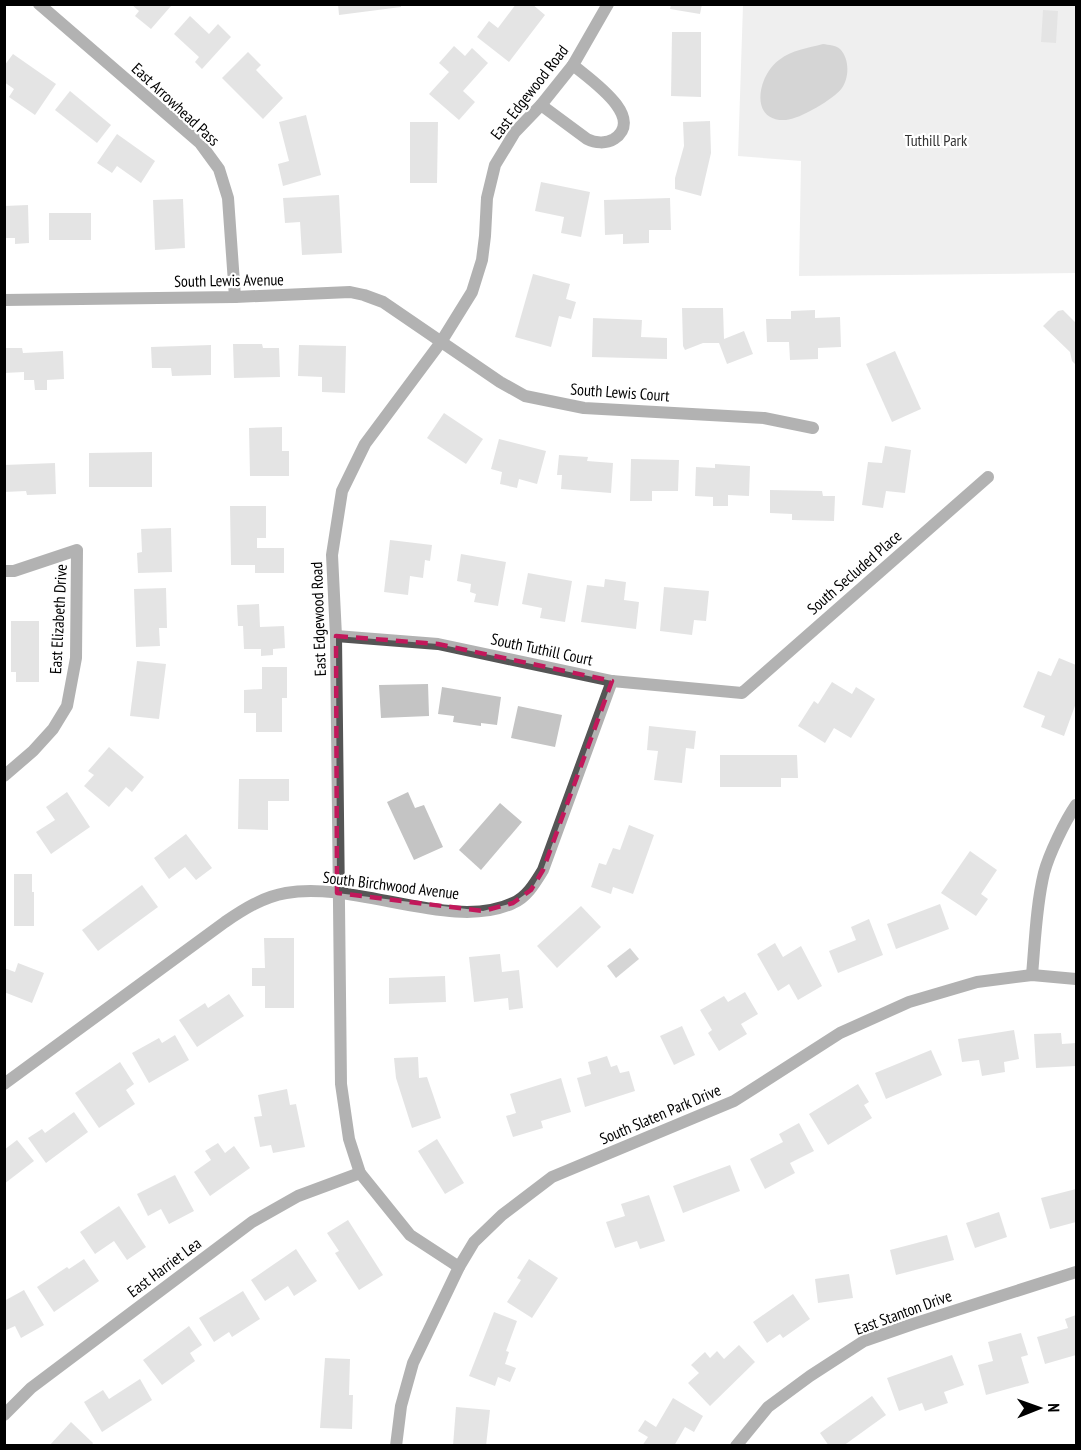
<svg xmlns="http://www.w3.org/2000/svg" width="1081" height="1450" viewBox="0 0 1081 1450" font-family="'PT Sans Narrow',sans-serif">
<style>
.green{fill:#dcdcdc}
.water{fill:#a3a3a3}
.building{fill:#c4c4c4}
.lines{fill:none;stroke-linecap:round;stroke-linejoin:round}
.minor{stroke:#555;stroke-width:12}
.marked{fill:none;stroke:#c2185b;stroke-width:4.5;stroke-dasharray:12 8;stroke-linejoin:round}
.labels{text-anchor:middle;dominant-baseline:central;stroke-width:4.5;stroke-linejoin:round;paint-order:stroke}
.street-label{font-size:16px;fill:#000;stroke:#fff}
.park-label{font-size:16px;fill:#333;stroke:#fff}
</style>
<rect width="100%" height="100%" fill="#fff"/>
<polygon class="green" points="743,5 1076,5 1076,273 799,276 801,161 738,156"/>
<g class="water">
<path d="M823 44C829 45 836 45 840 49 850 59 849 78 842 88 834 99 800 119 786 120 748 122 758 75 779 60 792 50 808 48 823 44Z"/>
<polygon points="630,948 639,959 616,978 607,966"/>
</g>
<g class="building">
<polygon points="131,4 169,4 171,6 151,29 135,16 139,11"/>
<polygon points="338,4 401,4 401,7 339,15"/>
<polygon points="516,4 532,4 545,15 509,62 477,37 489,21 498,28"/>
<polygon points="671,4 702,4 700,14 670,9"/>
<polygon points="1043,10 1058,11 1056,43 1041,42"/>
<polygon points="190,16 209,34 218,24 231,37 202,69 195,62 199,57 174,34"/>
<polygon points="672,32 701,32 701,97 671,96"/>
<polygon points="454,46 465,56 472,48 488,63 463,91 475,102 459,120 429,94 449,72 439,63"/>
<polygon points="248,52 261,65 256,70 283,98 263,119 222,78"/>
<polygon points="13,54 56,84 35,115 9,97 14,89 4,82 4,66"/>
<polygon points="70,91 111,125 97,143 55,110"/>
<polygon points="306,115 321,175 283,186 278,164 289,161 279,122"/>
<polygon points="710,121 711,153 701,196 675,189 675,178 684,146 683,122"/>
<polygon points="410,122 438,122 437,183 410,183"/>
<polygon points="117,134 155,161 141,183 117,166 112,173 97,163"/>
<polygon points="541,182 590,192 581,237 561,233 564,217 535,211"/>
<polygon points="339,195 342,253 302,255 300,222 285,223 283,198"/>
<polygon points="670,198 671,230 649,230 649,243 623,244 623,234 605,235 604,200"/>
<polygon points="183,199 185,248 155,250 153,200"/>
<polygon points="28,205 29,243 15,244 15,238 4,238 4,206"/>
<rect x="49" y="213" width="42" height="27"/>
<polygon points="533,274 570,284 566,299 576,302 571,319 559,316 551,347 515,337"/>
<polygon points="682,308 723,308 724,339 744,331 753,354 727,364 719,343 703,343 685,350 683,346"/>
<polygon points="815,310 815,318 840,317 841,347 818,348 818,359 790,360 789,342 767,342 766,319 791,319 791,311"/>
<polygon points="1063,310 1076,323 1076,365 1072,361 1070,352 1043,326 1058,311"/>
<polygon points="593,318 642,320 641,337 667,338 667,359 592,357"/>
<polygon points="233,344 262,344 263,348 279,348 280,377 234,378"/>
<polygon points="211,345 211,375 172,376 171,368 152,368 151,347"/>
<polygon points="299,345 346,346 345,393 322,392 322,377 298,376"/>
<polygon points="4,348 22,348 23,353 63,351 64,379 47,380 47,390 35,390 34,380 24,380 24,372 4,373"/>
<polygon points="895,351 921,409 892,422 866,364"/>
<polygon points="444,413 483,439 466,464 427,438"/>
<polygon points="282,427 282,451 289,451 289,476 250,476 249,428"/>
<polygon points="499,439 546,451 537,484 519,479 517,488 500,484 502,472 491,469"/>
<polygon points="885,446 911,450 905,493 886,491 883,508 862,505 868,462 882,463"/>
<polygon points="152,452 152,487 89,487 89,453"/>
<polygon points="559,455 588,457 587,461 613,463 611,493 561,489 562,475 557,475"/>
<polygon points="631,459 679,460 678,491 652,491 652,501 630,501"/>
<polygon points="55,463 56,494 27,495 26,491 4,492 4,465"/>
<polygon points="715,464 750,466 749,496 728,495 728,506 713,506 713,497 695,496 696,467 715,468"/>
<polygon points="770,490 822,491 823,496 835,496 834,521 792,520 792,514 770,513"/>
<polygon points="230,506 266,506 266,538 257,538 257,548 284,548 284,573 255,573 255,565 231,565"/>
<polygon points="171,528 172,572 138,573 137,553 142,552 141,529"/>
<polygon points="390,540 432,545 430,561 425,560 423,578 410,576 408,595 384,592"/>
<polygon points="461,554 506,562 498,606 474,602 476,594 470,592 471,584 457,581"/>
<polygon points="528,573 572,581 565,622 540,618 542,608 522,604"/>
<polygon points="605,579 626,582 624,600 639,602 636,629 581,622 587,585 604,587"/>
<polygon points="664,587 709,591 706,621 694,620 692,635 660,631"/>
<polygon points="166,588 167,628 159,628 160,646 136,647 134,589"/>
<polygon points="259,604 260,627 284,626 285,648 273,649 273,655 261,656 261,649 244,649 243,626 238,626 237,605"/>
<polygon points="11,621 39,621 39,682 16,682 16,672 11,672"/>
<polygon points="1059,658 1076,665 1076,703 1064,736 1041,727 1045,716 1023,707 1038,671 1051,676"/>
<polygon points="137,661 166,664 159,719 130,716"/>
<polygon points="262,667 287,667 287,698 282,698 282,732 256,732 256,713 244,713 244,690 262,689"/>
<polygon points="832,682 852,694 856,687 875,699 851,738 834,728 825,743 798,726 814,701 818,704"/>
<polygon points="428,684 429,716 381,718 379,685"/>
<polygon points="442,687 501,697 497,725 481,723 481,726 453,722 454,716 438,714"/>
<polygon points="518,706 562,715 555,747 511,738"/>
<polygon points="649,726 696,731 694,749 686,748 682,783 654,780 658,751 647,750"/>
<polygon points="109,747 144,777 132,792 126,787 109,807 84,786 94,775 88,771"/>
<polygon points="720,755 797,755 798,778 781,778 781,787 720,787"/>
<polygon points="239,779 289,779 289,801 268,801 268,830 238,829"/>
<polygon points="67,792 90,827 51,854 36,832 55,820 46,807"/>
<polygon points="408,792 415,808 424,805 443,847 414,860 387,802"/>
<polygon points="500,803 522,822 481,870 459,850"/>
<polygon points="629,825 654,835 633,894 613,887 611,894 591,887 599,863 606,865 613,848 620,850"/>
<polygon points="186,834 212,868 196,880 185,867 169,879 154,858"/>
<polygon points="970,851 997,870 981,894 988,899 976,916 941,893"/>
<polygon points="14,874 32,874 32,892 34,892 34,926 14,926"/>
<polygon points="142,885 158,907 98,951 82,930"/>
<polygon points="940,904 949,929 896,949 887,924"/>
<polygon points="581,906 601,927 557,968 537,946"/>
<polygon points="869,919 883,955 838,973 829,951 856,940 851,927"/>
<polygon points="264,938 294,938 294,1008 265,1008 265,986 252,986 252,968 265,968"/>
<polygon points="775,943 783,957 801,946 822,986 798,1000 789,984 778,991 757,954"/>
<polygon points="500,954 502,972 519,970 523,1008 509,1010 508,998 474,1002 469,957"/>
<polygon points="18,963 44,973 32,1003 4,992 4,968 15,972"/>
<polygon points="445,976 446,1002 389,1004 389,978"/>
<polygon points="745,992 758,1014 741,1024 747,1034 719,1051 708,1033 712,1030 700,1010 724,996 728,1002"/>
<polygon points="229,994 244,1016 197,1047 179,1020 205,1003 208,1008"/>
<polygon points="682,1026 695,1055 674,1065 660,1036"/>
<polygon points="1014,1030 1019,1059 1004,1062 1005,1072 982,1076 979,1060 962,1062 958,1039"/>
<polygon points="1061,1033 1062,1044 1076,1043 1076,1066 1036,1068 1034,1034"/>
<polygon points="175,1035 189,1060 149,1083 132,1053 159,1038 162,1043"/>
<polygon points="931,1050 942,1075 886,1099 875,1073"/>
<polygon points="607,1056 611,1067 617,1065 620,1073 629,1071 635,1091 585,1107 577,1078 591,1074 588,1062"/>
<polygon points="418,1057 419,1078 427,1077 441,1118 412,1128 396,1078 394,1058"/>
<polygon points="120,1062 134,1084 126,1090 135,1104 99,1128 75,1093"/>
<polygon points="561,1078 571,1112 541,1121 543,1128 513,1137 506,1116 516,1113 510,1094"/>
<polygon points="858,1084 869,1102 864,1105 872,1118 828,1145 809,1114"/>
<polygon points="287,1089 290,1105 296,1104 305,1147 273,1153 271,1145 260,1147 254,1117 262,1116 258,1095"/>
<polygon points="74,1112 88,1132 46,1163 28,1138 42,1129 45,1133"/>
<polygon points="799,1123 814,1151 790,1163 795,1173 765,1189 750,1159 783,1142 779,1134"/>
<polygon points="437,1139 464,1183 445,1194 418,1151"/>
<polygon points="17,1140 34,1161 4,1184 4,1150"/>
<polygon points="218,1143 225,1153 234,1146 250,1168 210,1196 194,1172 211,1160 205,1151"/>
<polygon points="730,1165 740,1191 683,1213 673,1186"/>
<polygon points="175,1175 194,1211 169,1224 161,1209 148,1216 137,1194"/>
<polygon points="1076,1189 1076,1222 1050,1229 1041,1198"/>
<polygon points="649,1195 665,1241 640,1249 637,1241 615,1248 606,1222 625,1216 621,1204"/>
<polygon points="119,1206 146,1247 127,1260 114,1241 95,1254 80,1232"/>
<polygon points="999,1212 1007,1237 975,1248 966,1223"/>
<polygon points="348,1220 383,1275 359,1290 335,1253 339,1251 327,1233"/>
<polygon points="947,1235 954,1260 896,1275 890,1250"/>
<polygon points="296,1249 317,1281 294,1296 288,1286 265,1301 251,1280"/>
<polygon points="84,1259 99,1281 54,1312 37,1287 67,1267 69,1269"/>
<polygon points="529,1259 558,1278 532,1318 507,1302 521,1280 517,1278"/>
<polygon points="849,1274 853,1298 818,1303 815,1279"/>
<polygon points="24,1290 44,1325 21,1338 15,1326 4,1331 4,1301"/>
<polygon points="243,1291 260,1319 232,1337 229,1332 214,1342 199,1318"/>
<polygon points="793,1294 810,1319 783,1338 780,1334 767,1343 753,1322"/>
<polygon points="494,1312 517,1321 506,1351 509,1352 505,1364 516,1368 510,1382 498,1377 495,1386 469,1376"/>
<polygon points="1076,1315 1076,1355 1045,1364 1037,1337 1068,1328 1065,1319"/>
<polygon points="189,1326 202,1345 190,1353 195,1361 162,1385 143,1360"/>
<polygon points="1021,1333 1028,1355 1021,1357 1029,1383 986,1395 978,1365 993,1361 988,1342"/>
<polygon points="739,1345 755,1362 710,1406 688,1383 699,1373 691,1365 705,1352 710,1358 717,1351 724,1359"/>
<polygon points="952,1355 964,1385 944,1392 948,1403 925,1411 922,1403 899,1411 887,1378"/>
<polygon points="325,1358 350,1359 349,1395 353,1395 352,1429 320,1428"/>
<polygon points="140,1379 152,1400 102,1432 84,1402 103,1390 109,1399"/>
<polygon points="872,1396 886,1415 843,1446 829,1446 820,1433"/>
<polygon points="673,1398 703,1416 694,1432 685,1427 674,1446 642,1446 648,1437 638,1431 645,1420 656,1427"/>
<polygon points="456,1407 490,1410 486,1446 453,1446"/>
<polygon points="71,1422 93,1443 91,1446 49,1446"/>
</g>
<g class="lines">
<g class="minor">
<polyline points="39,4 200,143 219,169 228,198 235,297"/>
<path d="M541 105 587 139C595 143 606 144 614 139 647 117 588 78 573 65"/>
<polyline points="4,300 235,297 350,292 364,295 383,302 500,382 525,396 584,408 764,418 813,428"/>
<polyline points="4,571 14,571 77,550 76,658 67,706 53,729 33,751 4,776"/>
<polyline points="336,636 438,644 612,681 742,693 988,477"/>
<path d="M1032 975C1035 942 1036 906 1044 873 1049 854 1065 821 1076 805"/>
<path d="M4 1084 225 922C244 909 263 897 286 893 354 880 453 932 513 903 527 897 535 883 543 870L612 681"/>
<polyline points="459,1267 410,1235 360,1173 349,1139 341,1084 336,636 332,555 342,491 365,444 441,342 472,292 482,260 485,236 487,198 495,165 515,132 541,105 573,65 608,4"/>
<polyline points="4,1415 31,1388 252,1222 298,1196 360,1173"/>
<polyline points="396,1446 401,1406 413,1363 459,1267 474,1242 502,1215 552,1177 734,1101 840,1033 909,1002 977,982 1032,975 1076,979"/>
<polyline points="736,1446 768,1407 810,1376 864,1341 913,1324 1076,1272"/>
</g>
</g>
<path d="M0 0H1081V1450H0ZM336 636 438 644 612 681 543 870 531 890 513 903 483 911 337 893Z" fill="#fff" fill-opacity=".55" fill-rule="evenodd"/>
<path class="marked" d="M336 636 438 644 612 681 543 870 531 890 513 903 483 911 337 893Z"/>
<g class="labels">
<g class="street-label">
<text transform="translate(529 92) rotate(-52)">East Edgewood Road</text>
<text transform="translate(176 104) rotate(43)">East Arrowhead Pass</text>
<text transform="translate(229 280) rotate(-1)">South Lewis Avenue</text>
<text transform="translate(620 392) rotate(4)">South Lewis Court</text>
<text transform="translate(854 572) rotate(-41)">South Secluded Place</text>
<text transform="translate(58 619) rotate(-87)">East Elizabeth Drive</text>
<text transform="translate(318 619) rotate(-92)">East Edgewood Road</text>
<text transform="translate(542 649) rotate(12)">South Tuthill Court</text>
<text transform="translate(391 885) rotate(7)">South Birchwood Avenue</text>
<text transform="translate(660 1114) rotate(-23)">South Slaten Park Drive</text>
<text transform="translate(164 1267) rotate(-37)">East Harriet Lea</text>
<text transform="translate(903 1312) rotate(-20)">East Stanton Drive</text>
</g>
<g class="park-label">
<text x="936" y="140">Tuthill Park</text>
</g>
</g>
<rect width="1081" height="1450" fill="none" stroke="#000000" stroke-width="12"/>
<g transform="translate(1039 1408) rotate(89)" stroke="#ffffff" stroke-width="4.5" paint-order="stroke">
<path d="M0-4.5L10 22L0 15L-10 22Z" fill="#000000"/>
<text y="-9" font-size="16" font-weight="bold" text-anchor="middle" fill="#000000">N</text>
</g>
</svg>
